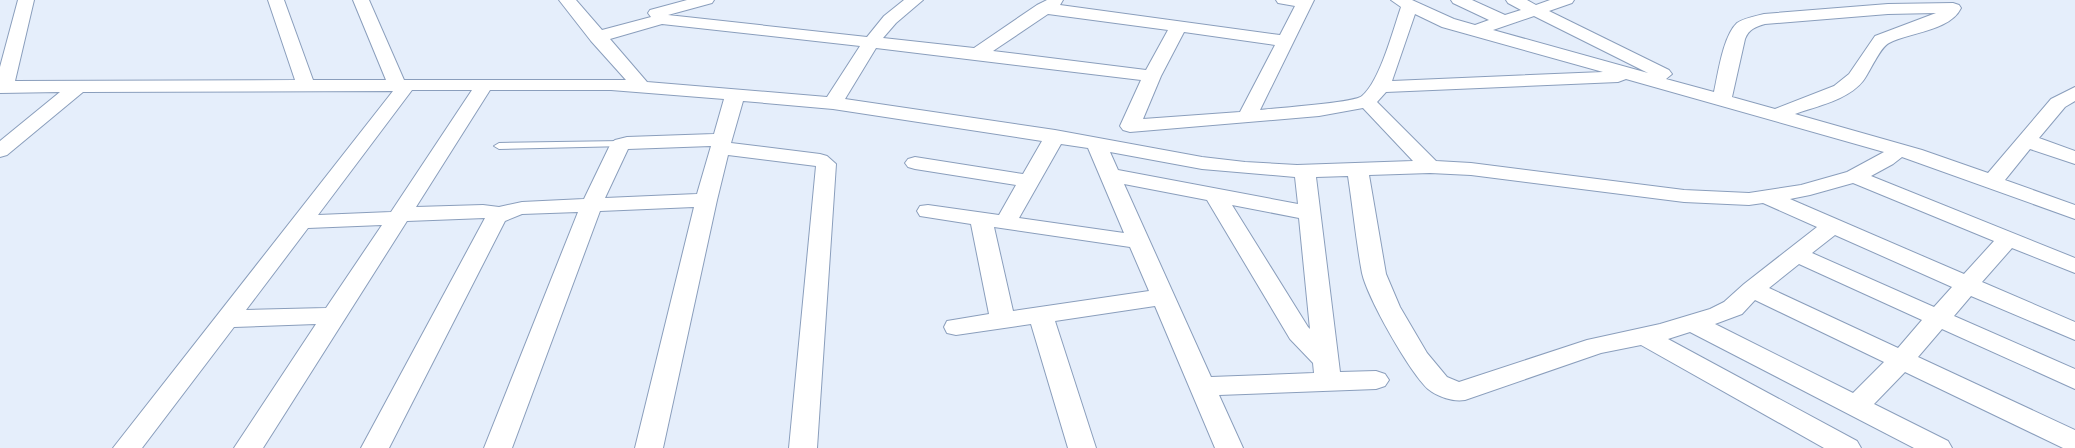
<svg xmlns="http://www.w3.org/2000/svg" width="2075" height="448" viewBox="0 0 2075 448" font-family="'Asap Condensed',sans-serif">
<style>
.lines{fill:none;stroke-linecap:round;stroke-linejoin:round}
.service-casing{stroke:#8a9ebc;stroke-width:2}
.minor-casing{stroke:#8a9ebc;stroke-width:2}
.service{fill:#fff;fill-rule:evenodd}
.minor{fill:#fff;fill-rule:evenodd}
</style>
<rect width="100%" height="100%" fill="#e5eefb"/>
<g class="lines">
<defs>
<polygon id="service" points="622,141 626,142 627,144 626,146 499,149 494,146 499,143"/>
<path id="minor" d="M18 0H34L15 81 295 80 268 0H284L313 80H386L353 0H369L404 80H626L591 41 559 0H576L602 30 651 17 648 13 650 10 687 0H714L712 3 668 15 867 37 884 16 904 0H923L896 23 883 38 974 48 1037 5 1047 0H1063L1060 5 1280 35 1295 6 1278 3 1276 0H1314L1260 110C1275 108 1355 103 1362 96 1380 81 1393 30 1401 7L1391 0H1412L1454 19 1475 25 1489 20 1453 3 1451 0H1472L1505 15 1521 10 1508 3 1506 0H1527L1536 5 1550 0H1574L1572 3 1549 11 1669 70 1672 74 1666 79 1714 92C1718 74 1723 36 1737 23 1744 18 1756 16 1764 14L1888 4 1953 3 1959 5 1961 8C1950 31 1910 32 1889 43 1880 47 1870 72 1863 81 1848 100 1817 106 1795 114L1922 150 1988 173 2051 99 2075 87V101L2065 107 2039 138 2075 151V164L2030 149 2005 180 2075 205V219L1902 157 1893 164 1871 176 2075 258V273L2012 248 1982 282 2075 322V340L1971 296 1954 316 2075 369V389L1942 329 1918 357 2075 430V448H2063L1905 372 1874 404 1948 441 1952 448H1914L1690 332 1668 339 1857 441 1861 448H1824L1641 345 1601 353 1465 400C1453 402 1438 397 1428 389 1409 371 1368 299 1362 273 1356 241 1353 208 1348 176L1316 177 1340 372 1376 371 1385 374 1389 380 1385 386 1376 389 1219 395 1243 448H1215L1155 306 1055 321 1096 448H1068L1031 324 956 335 947 333 944 327 947 321 989 314 971 224 920 216 917 211 920 206 928 205 999 215 1016 185 915 169 908 167 905 163 908 159 915 157 1023 174 1042 141 833 109 743 101 731 143 820 154 827 156 836 164 817 448H789L816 166 728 155 717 200 663 448H635L694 207 600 211 512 448H484L578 212 522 214 505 221 389 448H361L485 218 407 221 263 448H234L316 324 234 327 142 448H113L393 91 83 92 7 155 0 157V141L60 92 0 93V67ZM1936 13 1875 36 1849 74 1834 86 1775 109 1732 97 1745 39C1749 29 1755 27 1765 24L1888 14ZM1048 14 1168 30 1146 70 993 51ZM1415 14 1442 27 1603 72 1392 81ZM1534 16 1648 73 1493 30ZM662 24 860 46 827 97 647 82 610 39ZM1184 32 1275 45 1240 112 1143 119 1161 76ZM876 48 1141 80 1120 126 1123 130 1130 132 1319 116 1363 108 1413 161 1297 165 1245 162 1202 157 1055 130 845 99ZM1626 79 1884 152 1847 172 1801 185 1749 193 1684 190 1471 163 1436 161 1377 102 1386 92 1618 82ZM412 90H472L391 212 318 215ZM490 90H611L724 99 714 134 627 137 615 140 611 143 584 199 522 202 499 207 483 205 416 207ZM1061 144 1088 148 1124 233 1019 218ZM711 146 697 194 605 198 628 149ZM1110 152 1202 169 1295 177 1298 204 1118 170ZM1430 173 1471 175 1684 202 1749 205 1763 203 1817 227 1744 284 1724 302 1710 309 1660 324 1587 340 1459 382 1447 377 1427 353 1400 307 1386 274 1369 175ZM1853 183 1994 241 1964 274 1790 199 1810 195ZM1124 184 1207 200 1290 339 1313 363 1314 373 1211 377ZM1232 205 1299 218 1310 329 1308 327ZM382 225 326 308 246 310 308 228ZM994 227 1130 247 1149 291 1013 311ZM1835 235 1952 287 1934 307 1812 253ZM1799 264 1922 320 1898 348 1769 288ZM1755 300 1884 362 1853 393 1715 324 1742 314Z"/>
</defs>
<use href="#service" class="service-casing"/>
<use href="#minor" class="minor-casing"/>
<use href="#service" class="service"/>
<use href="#minor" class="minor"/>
</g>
</svg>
